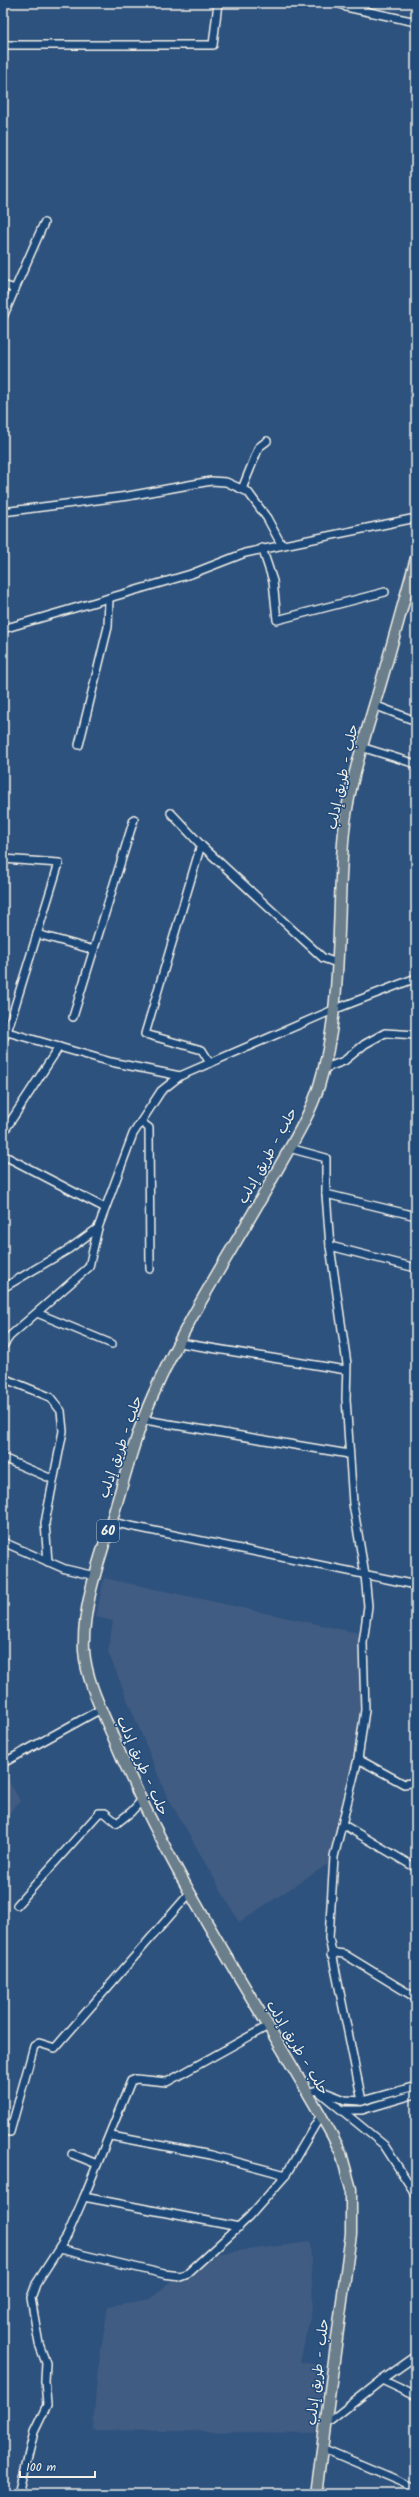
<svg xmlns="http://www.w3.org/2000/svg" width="419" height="2497" viewBox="0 0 419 2497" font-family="Kalam,'Playpen Sans Arabic',sans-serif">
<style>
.built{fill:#415c82}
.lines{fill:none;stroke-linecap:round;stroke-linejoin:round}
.minor-casing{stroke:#f4f1e8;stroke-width:10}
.highway-casing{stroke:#f4f1e8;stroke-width:13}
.minor{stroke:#1f4a7a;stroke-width:7}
.highway{stroke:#6b7e8b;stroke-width:10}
.labels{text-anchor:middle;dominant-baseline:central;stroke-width:3;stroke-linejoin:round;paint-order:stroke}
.shield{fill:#1f4a7a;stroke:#b4bfc7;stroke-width:1}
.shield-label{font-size:13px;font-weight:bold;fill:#f4f1e8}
.street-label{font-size:14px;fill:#f4f1e8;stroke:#1f4a7a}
</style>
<rect width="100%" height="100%" fill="#2e527e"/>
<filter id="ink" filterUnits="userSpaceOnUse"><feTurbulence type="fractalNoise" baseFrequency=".025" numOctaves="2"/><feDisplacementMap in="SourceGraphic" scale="8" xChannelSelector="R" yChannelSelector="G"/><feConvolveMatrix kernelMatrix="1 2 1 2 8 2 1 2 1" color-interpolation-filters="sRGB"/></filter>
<g filter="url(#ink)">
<g class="built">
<polygon points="104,1578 358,1633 365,1715 331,1862 239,1922 166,1794 108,1652 113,1621 96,1617"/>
<polygon points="3,1771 20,1801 3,1820"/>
<polygon points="310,2242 313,2304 300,2362 325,2366 316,2433 93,2430 97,2376 108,2306 151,2299 198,2256"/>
</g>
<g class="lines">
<defs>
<g id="minor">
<polyline points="339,3 346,7 416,22"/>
<polyline points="3,45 213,45 218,3"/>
<polyline points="3,285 15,289 44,223"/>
<polyline points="3,317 15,289"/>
<polyline points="242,489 259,447 267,441"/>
<polyline points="3,512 128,496 211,481 226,482 248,492 267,518 281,544"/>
<polyline points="262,548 273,581 277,620 385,592"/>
<polyline points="3,629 191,574 245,553 416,518"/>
<polyline points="374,705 416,721"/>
<polyline points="79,745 108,627 109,598"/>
<polyline points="361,747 416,764"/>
<polyline points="171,813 201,845 323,958 337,963"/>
<polyline points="201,845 145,1034 202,1050 210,1063"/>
<polyline points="3,859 59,863 7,1032 3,1039"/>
<polyline points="37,934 94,950"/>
<polyline points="73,1017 134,819"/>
<polyline points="4,1031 111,1062 180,1076"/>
<polyline points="323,1069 344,1061 365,1044 385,1033 416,1035"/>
<polyline points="141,1122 149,1128 150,1269"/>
<polyline points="3,1133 59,1047"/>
<polyline points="289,1148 326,1158 326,1194 416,1216"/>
<polyline points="3,1155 105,1208"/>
<polyline points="326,1194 330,1246 347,1364 346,1399 353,1504 365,1575 368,1606 363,1643 365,1710 358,1759 334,1857 329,1938 362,2101"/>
<polyline points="330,1246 416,1268"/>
<polyline points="3,1288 69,1249 98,1228 133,1134 161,1091 180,1076 333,1010 416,978"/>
<polyline points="37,1313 112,1344"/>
<polyline points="180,1343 346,1370"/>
<polyline points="3,1346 10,1336 89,1267 98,1228"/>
<polyline points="3,1378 50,1397 61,1411 63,1431 45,1523 48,1562"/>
<polyline points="145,1420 349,1454"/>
<polyline points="3,1458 52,1479"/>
<polyline points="111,1522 416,1585"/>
<polyline points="3,1542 65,1569 95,1576"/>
<polyline points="358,1759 404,1784 411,1783 416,1778"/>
<polyline points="3,1763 101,1709"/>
<polyline points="342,1824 416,1868"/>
<polyline points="17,1905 99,1813 105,1813 117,1823 131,1812 141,1801"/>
<polyline points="331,1955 336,1953 344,1954 416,1998"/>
<polyline points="319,2090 345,2100 362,2101 416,2086"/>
<polyline points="308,2093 317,2090 384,2145 416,2195"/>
<polyline points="344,2110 362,2110 416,2094"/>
<polyline points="3,2131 10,2132 34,2046 39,2043 55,2048 189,1894"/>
<polyline points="111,2136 211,2155 286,2175"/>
<polyline points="72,2154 97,2164"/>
<polyline points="84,2197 131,2081 136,2079 167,2082 268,2026"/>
<polyline points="59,2249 164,2274 180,2276 188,2273 249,2217 285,2176 321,2115"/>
<polyline points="382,2380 416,2396"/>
<polyline points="325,2425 382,2380 416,2356"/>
<polyline points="322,2448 416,2488"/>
<polyline points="19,2494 34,2432 47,2405 45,2381 46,2363 39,2344 31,2298 36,2284 67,2236 84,2197 239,2227"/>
</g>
<path id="highway" d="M316 2494 351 2234V2189L341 2153 332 2135C258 2003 172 1879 114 1739 102 1711 86 1680 84 1650 82 1605 100 1559 113 1516 125 1476 136 1433 153 1395 185 1322 230 1254 269 1185 286 1153 308 1121 319 1086 344 1004 336 915 344 831 348 789 362 747 374 706 389 657 402 608 416 558"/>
</defs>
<use href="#minor" class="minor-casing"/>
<use href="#highway" class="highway-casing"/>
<use href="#minor" class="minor"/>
<use href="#highway" class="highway"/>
</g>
</g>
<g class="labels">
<rect class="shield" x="97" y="1520" width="22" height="22" rx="3"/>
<g class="shield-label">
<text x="108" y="1531">60</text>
</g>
<g class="street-label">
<text transform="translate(343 777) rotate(-78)">حلب - طريق إدلب</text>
<text transform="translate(268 1156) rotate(-61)">حلب - طريق إدلب</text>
<text transform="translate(121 1447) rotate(-71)">حلب - طريق إدلب</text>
<text transform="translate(142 1766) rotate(66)">حلب - طريق إدلب</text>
<text transform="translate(297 2048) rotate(59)">حلب - طريق إدلب</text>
<text transform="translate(318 2372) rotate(-83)">حلب - طريق إدلب</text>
</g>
</g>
<rect width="419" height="2497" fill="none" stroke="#1f4a7a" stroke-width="16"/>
<rect x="8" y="8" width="403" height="2481" fill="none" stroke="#f4f1e8" stroke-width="1.5" filter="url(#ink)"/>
<path d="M20 2471v6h75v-6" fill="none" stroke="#f4f1e8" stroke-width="2"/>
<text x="26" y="2471" font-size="12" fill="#f4f1e8" stroke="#1f4a7a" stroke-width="3" paint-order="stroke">100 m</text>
</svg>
